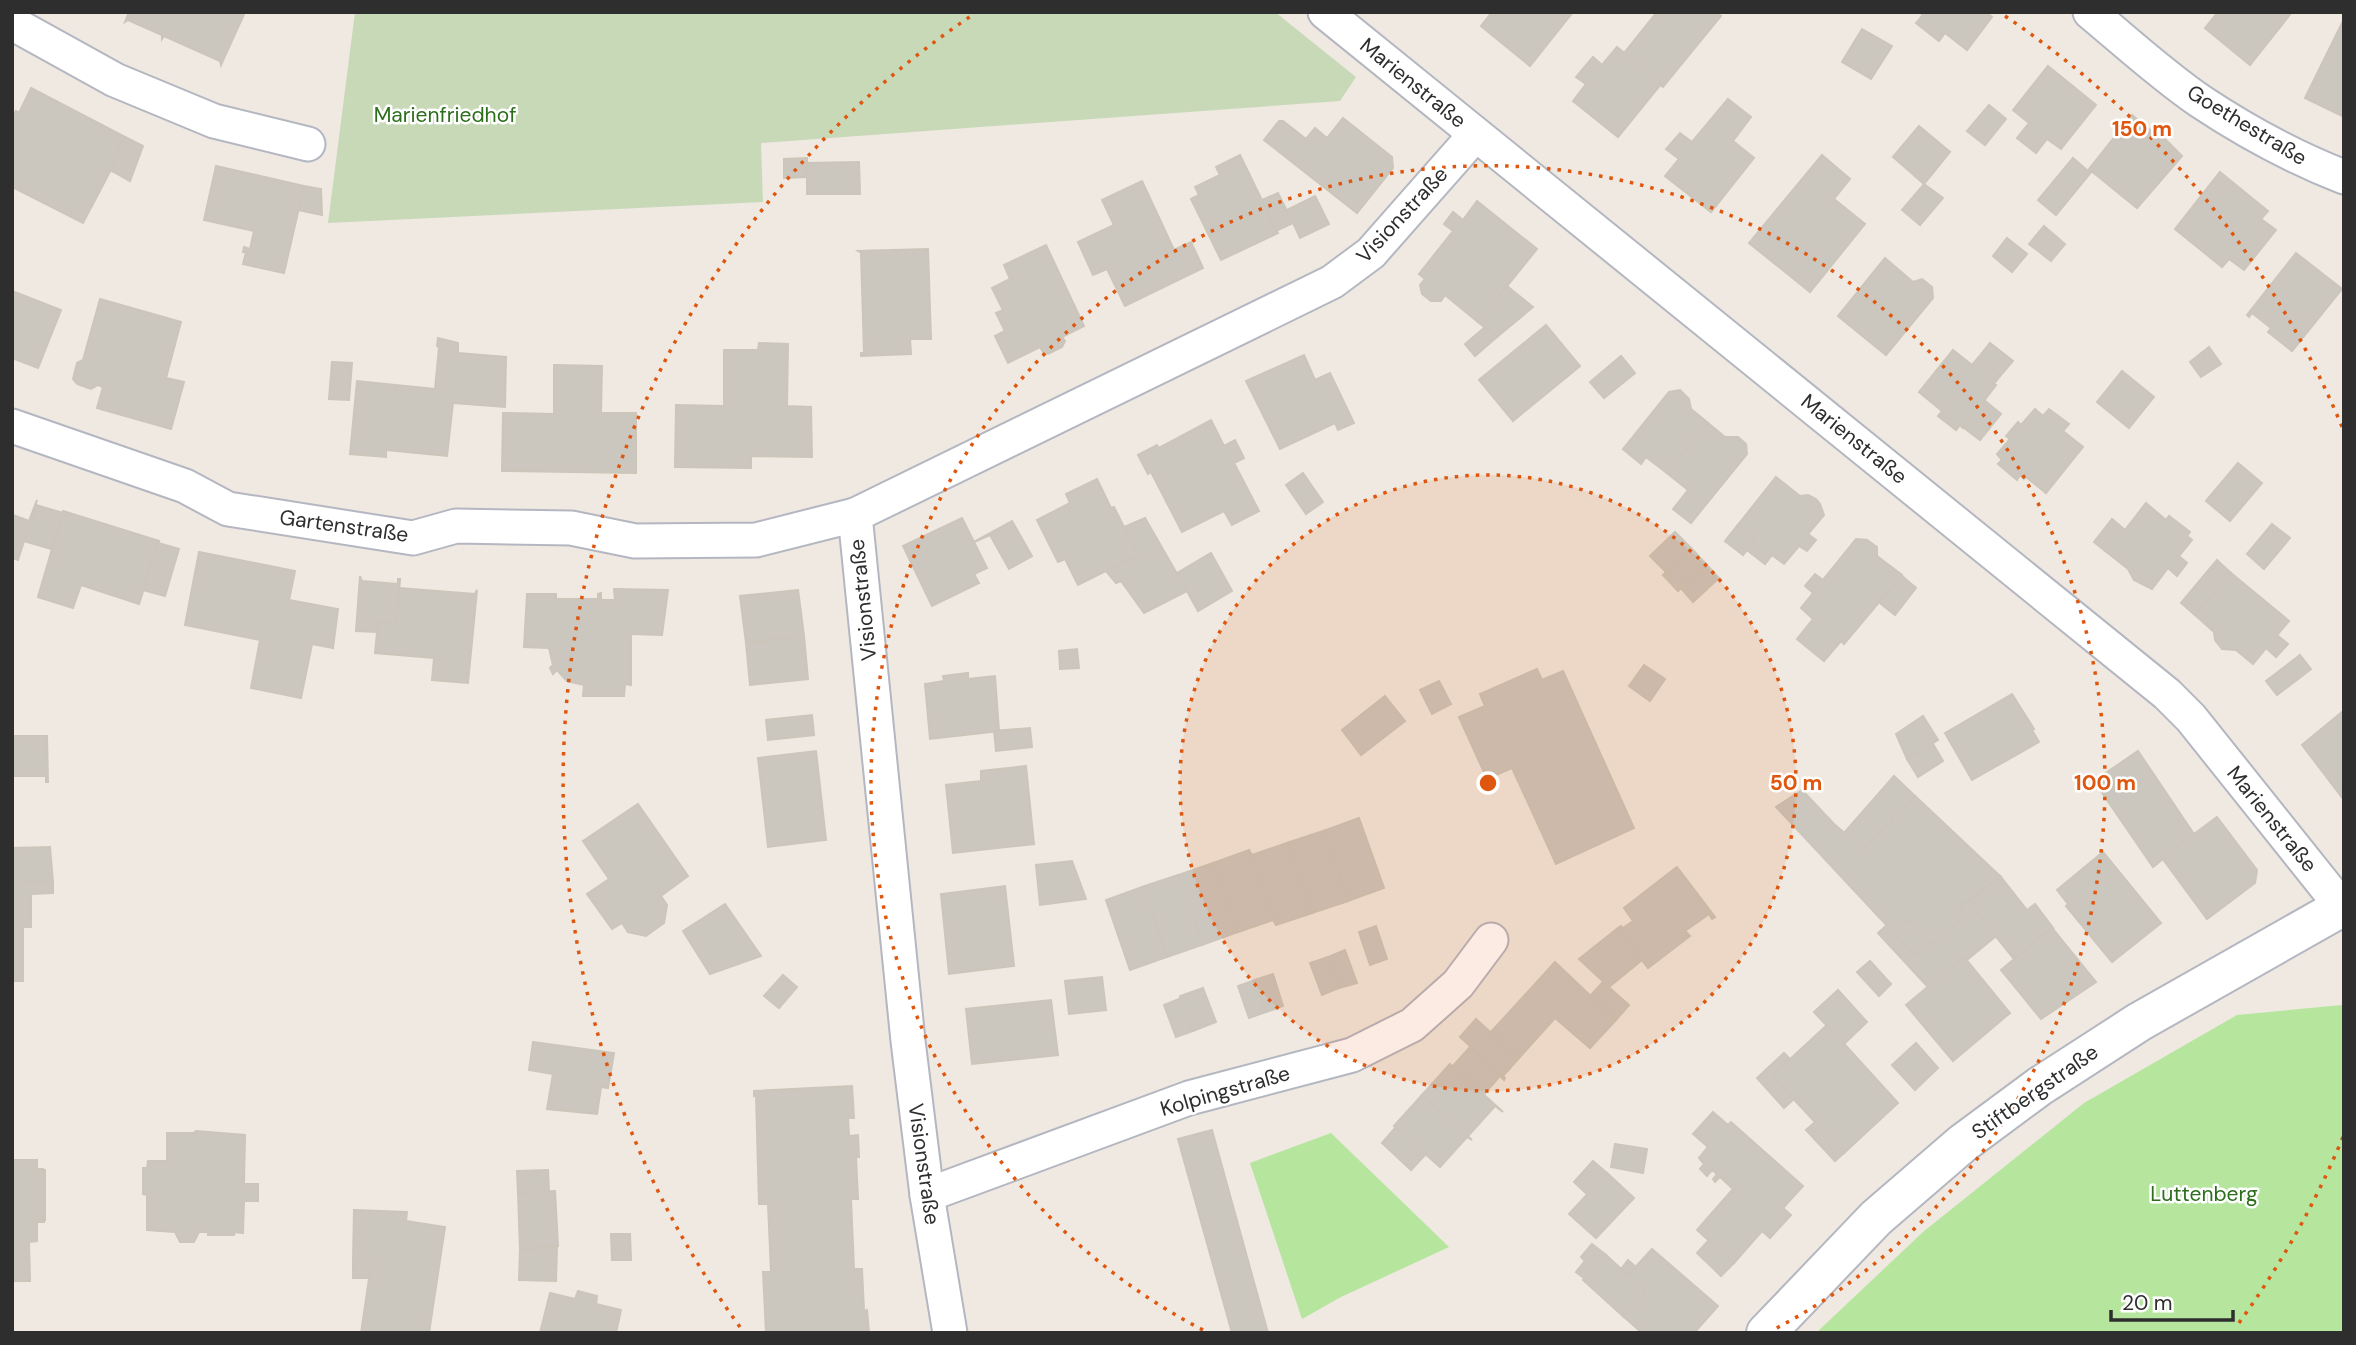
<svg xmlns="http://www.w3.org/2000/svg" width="2356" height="1345" viewBox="0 0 2356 1345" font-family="'DM Sans',sans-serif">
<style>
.green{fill:#b6e59e}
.cemetery{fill:#c8d9b8}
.building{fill:#cbc7bf;stroke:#cbc5ba;stroke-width:2}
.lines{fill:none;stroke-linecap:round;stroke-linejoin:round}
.minor-casing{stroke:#b4b7c1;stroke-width:37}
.tertiary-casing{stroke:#b4b7c1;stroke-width:42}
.minor{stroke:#fff;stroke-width:33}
.tertiary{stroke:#fff;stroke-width:38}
.ring{fill:none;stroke:#df570e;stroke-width:3.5;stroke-dasharray:3.5 7}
.labels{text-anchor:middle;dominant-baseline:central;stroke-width:5;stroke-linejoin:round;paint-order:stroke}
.street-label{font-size:21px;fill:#2e2e2e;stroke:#fff}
.park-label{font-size:21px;fill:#2c6e1b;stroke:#fff}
.centre{fill:#df570e;stroke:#fff;stroke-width:3.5}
.ring-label{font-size:21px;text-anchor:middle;font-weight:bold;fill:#df570e;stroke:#fff;stroke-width:5;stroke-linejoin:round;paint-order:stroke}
</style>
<rect width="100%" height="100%" fill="#efe9e1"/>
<g class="green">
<polygon points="2342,1005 2344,1333 1816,1333 1923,1232 2084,1103 2237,1015"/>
<polygon points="1331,1133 1449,1247 1341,1297 1302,1319 1250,1163"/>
</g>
<polygon class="cemetery" points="355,12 1275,12 1356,77 1340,101 761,143 763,202 328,223"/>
<g class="building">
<polygon points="129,12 245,12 221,65 220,61 164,36 162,39 162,35 128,20 125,22"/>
<polygon points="1492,12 1573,12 1530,66 1481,26"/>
<polygon points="1657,12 1716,12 1721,16 1663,87 1660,85 1662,83 1624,53"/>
<polygon points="1919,12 1986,12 1992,17 1967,50 1945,33 1939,41 1916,23 1923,15"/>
<polygon points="2218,12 2292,12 2250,65 2205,28"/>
<polygon points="2344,19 2344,117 2305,98"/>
<polygon points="1862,29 1892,46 1871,79 1842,62"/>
<polygon points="1617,47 1662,83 1618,137 1573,101 1586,84 1576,77 1593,57 1602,65"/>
<polygon points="2048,66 2096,105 2061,149 2047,139 2036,153 2017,138 2029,123 2013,110"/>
<polygon points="31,88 125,137 112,160 115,162 83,223 12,187 12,119 16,111 19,113"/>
<polygon points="1728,99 1751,117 1733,141 1754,158 1711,212 1665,176 1679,159 1666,149 1680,133 1692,142"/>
<polygon points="1989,105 2006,119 1985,145 1967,131"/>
<polygon points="2132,115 2162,140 2164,138 2182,156 2137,208 2089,169"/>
<polygon points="1343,118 1392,157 1393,168 1357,213 1264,140 1279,121 1283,121 1306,139 1315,128 1327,138"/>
<polygon points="1919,126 1950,152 1924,184 1893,157"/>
<polygon points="125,137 143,146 130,181 110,170 115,162 112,160"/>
<polygon points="1240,155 1278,233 1221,260 1191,199 1199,195 1195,187 1220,175 1216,167"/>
<polygon points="1822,155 1850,179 1834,199 1865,224 1810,292 1749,243"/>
<polygon points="807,158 807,177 784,178 784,159"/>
<polygon points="2073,158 2088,171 2092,171 2056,215 2038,200"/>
<polygon points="859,162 860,194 807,194 807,163"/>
<polygon points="216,166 304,186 284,273 243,264 246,252 243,252 244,247 250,249 254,231 204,220"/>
<polygon points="2220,172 2268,211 2261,219 2276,230 2244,270 2229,259 2222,267 2175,229"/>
<polygon points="1142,181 1174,250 1191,242 1203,268 1125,306 1107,269 1093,275 1078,242 1114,225 1102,200"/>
<polygon points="1924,184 1943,198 1920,225 1902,210"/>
<polygon points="304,186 321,189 322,215 298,210"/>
<polygon points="1278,193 1293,223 1276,231 1262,200"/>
<polygon points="1315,196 1329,224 1300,238 1287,210"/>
<polygon points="1477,201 1537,249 1478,322 1445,295 1441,301 1431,301 1422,294 1420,285 1425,279 1419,274 1453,231 1444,224 1453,212 1463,220"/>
<polygon points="2044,226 2065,244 2051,261 2029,244"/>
<polygon points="2007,238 2027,254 2012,272 1993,256"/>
<polygon points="1046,245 1084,326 1062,337 1065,341 1062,347 1048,354 1043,352 1040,347 1008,363 995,336 1005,331 996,313 1003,310 992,288 1010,279 1004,265"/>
<polygon points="928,249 931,339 910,339 911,354 861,356 861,353 864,353 861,253 858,251"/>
<polygon points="2296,253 2342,289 2292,351 2268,332 2271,328 2252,313 2249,317 2247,315"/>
<polygon points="1885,258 1913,282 1922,279 1932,287 1933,298 1886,355 1838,316"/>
<polygon points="1507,286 1533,307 1497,337 1478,322"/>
<polygon points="12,291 61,310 38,368 12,358"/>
<polygon points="100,299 181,322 166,378 184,382 171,429 97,408 103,387 98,385 91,389 77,384 73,379 77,363 83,360"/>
<polygon points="1546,325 1580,366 1513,421 1479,380"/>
<polygon points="1485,327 1497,337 1475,356 1465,344"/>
<polygon points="438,338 458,343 458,353 506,357 505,407 453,403 447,456 386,450 386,457 350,454 357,381 435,389 439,347 437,346"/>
<polygon points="759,343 788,344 787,406 811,407 812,457 751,456 751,468 675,467 676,405 724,406 724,350 758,350"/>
<polygon points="1990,343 2013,361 2000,376 1978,358"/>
<polygon points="2209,347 2221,364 2201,377 2190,362"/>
<polygon points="1953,350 1972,365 1978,358 2000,376 1994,384 1996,385 1963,428 1960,425 1956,430 1938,416 1942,411 1919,392"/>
<polygon points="1304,355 1315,380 1330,373 1354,423 1338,430 1335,423 1280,449 1246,381"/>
<polygon points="1621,356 1635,373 1604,398 1590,382"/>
<polygon points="332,362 352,363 349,400 329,399"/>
<polygon points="554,365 602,366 601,413 636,413 636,473 502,471 503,413 554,414"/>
<polygon points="2122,371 2154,397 2129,428 2097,402"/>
<polygon points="1680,390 1689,399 1691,409 1708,423 1667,473 1646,457 1641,464 1623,449 1669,392"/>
<polygon points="1984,400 2001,414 1980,440 1963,427"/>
<polygon points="2035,409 2043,416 2049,409 2069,424 2063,431 2083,447 2046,493 2026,477 2024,479 2020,475 2017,480 1998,464 2002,460 1997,454 2010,439 2006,436 2018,422 2021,425"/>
<polygon points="1211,420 1224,446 1235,440 1244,458 1234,463 1259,511 1232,525 1224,511 1182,532 1151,472 1148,474 1138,455 1157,445 1159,448"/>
<polygon points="1708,423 1725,437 1738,437 1746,444 1747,454 1691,523 1673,509 1688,490 1667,473"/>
<polygon points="2238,463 2262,483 2230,521 2206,501"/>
<polygon points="1303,473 1323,502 1306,514 1286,485"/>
<polygon points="1776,477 1800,496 1808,495 1816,499 1820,504 1824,515 1808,534 1816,540 1807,551 1799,546 1784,564 1772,555 1765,564 1747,550 1755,540 1737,526"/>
<polygon points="1097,479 1111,508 1114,507 1138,555 1078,585 1065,559 1058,562 1037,520 1070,503 1066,494"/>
<polygon points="37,500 18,560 12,558 13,515 29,521"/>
<polygon points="2146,503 2166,520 2169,516 2190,532 2187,536 2192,540 2179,556 2187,563 2177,576 2168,568 2152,589 2134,580 2128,569 2094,542 2112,519 2125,530"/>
<polygon points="36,505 63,513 51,549 24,541"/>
<polygon points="63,511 159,541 139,604 81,585 73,608 38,597"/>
<polygon points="962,518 987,568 974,574 979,583 932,606 903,546"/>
<polygon points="1145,518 1187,591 1144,613 1121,581 1116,583 1106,571 1138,555 1124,527"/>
<polygon points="1012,521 1032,556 1009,569 990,535 974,542"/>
<polygon points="2272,524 2290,538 2264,569 2247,554"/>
<polygon points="1737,526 1755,540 1743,555 1725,541"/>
<polygon points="1675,532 1691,548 1666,572 1650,556"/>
<polygon points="1856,539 1867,540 1877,547 1877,556 1902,575 1844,644 1841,641 1824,661 1797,639 1813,619 1801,608 1813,593 1805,586 1815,574 1823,580"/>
<polygon points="158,543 179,549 165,596 143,590"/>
<polygon points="1691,548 1706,564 1678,591 1663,575"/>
<polygon points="199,552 295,571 289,600 338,609 333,648 312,644 301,698 251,688 260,640 185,625"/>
<polygon points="1211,553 1232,591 1198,611 1177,573"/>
<polygon points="2217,560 2231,573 2195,615 2181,603"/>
<polygon points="1706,564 1719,578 1693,602 1681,588"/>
<polygon points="2231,573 2289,621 2277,635 2288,644 2276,657 2266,648 2253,664 2236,650 2222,649 2215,640 2214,632 2195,615"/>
<polygon points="360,576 362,581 398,584 398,579 400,579 397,623 378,622 377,632 356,631"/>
<polygon points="1902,576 1916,588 1895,615 1880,603"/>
<polygon points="399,588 475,594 477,590 468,683 432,680 434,658 375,653 378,622 397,623"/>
<polygon points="614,589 668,590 662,635 631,634 631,685 625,684 624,696 583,696 584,685 567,681 557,670 553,674 550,668 553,665 549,648 524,647 527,594 556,594 556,599 598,599 598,594 601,593 601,600 615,600"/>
<polygon points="798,590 804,636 746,643 740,596"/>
<polygon points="804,636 808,679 750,685 746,643"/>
<polygon points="1077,649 1079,668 1060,669 1059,651"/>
<polygon points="2300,655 2311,669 2277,695 2266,681"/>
<polygon points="1644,665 1665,679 1650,701 1629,686"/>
<polygon points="1537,669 1542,680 1563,671 1634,828 1556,864 1512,768 1487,779 1459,717 1485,706 1480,694"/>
<polygon points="968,673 968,679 995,676 999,731 930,739 925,684 944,681 943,676"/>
<polygon points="1439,681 1451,704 1432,714 1420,690"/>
<polygon points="2012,694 2034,729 2032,730 2039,742 1972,780 1945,733"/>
<polygon points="1385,696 1405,721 1361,755 1342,730"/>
<polygon points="2342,712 2344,713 2344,800 2302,745"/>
<polygon points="812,715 814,735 768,740 766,720"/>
<polygon points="1923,716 1938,740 1907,759 1896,734"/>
<polygon points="1030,728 1032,747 996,751 994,731"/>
<polygon points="12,736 47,736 48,782 46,782 46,776 12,776"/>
<polygon points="1933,744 1943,761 1918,777 1907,759"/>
<polygon points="816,751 826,840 768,847 758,758"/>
<polygon points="2138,751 2194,834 2153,867 2094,781"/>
<polygon points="1026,766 1034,844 953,853 946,785 981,781 981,771"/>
<polygon points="1894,776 1915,796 1898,814 1895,811 1891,816 1894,819 1864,850 1844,833"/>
<polygon points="1802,790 1834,824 1864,850 1894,819 1891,816 1895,811 1898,814 1915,796 2001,877 1959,907 1965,916 1931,944 1907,920 1893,932 1776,807"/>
<polygon points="638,804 688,876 661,896 667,905 664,923 646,936 628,932 622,923 612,929 587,894 609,879 583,841"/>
<polygon points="2217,817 2257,870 2255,883 2207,919 2162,858"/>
<polygon points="1359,818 1384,888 1348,901 1323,831"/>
<polygon points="1323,831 1348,901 1312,913 1287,843"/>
<polygon points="1287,843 1312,913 1276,925 1249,850 1252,855"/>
<polygon points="50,847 53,882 12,883 12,848"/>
<polygon points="1249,850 1276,925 1273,920 1238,932 1213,863"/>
<polygon points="2103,852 2161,923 2112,962 2066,906 2068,904 2057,890"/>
<polygon points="1072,861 1086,899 1040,905 1036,865"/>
<polygon points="1213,863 1238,932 1202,945 1178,875"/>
<polygon points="1677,867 1715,917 1712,919 1709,914 1685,931 1690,936 1648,968 1618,928 1621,926 1623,928 1633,921 1624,908"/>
<polygon points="1178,875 1202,945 1167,957 1142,887"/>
<polygon points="2001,877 2027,910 2035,904 2054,929 2052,928 2014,959 1968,902"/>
<polygon points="53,882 53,893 31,894 31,927 23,927 23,981 12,981 13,883"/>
<polygon points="1005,886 1014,966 949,974 941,894"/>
<polygon points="1142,887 1167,957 1130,970 1106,900"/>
<polygon points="1967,901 1996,936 1967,960 1964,957 1928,987 1878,933 1887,925 1916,956 1965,916 1959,907"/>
<polygon points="725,904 761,956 710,974 683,931"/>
<polygon points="1907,920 1931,944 1916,956 1893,932"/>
<polygon points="1376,926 1387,959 1370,965 1359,932"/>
<polygon points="1618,928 1642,960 1609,987 1579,959"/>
<polygon points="2052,928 2096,982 2041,1019 2001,970"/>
<polygon points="1345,950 1357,983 1339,988 1328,957"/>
<polygon points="1328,957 1339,988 1322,995 1310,963"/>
<polygon points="1964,957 2010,1013 1953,1061 1906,1005"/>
<polygon points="1870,961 1891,984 1879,996 1857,972"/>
<polygon points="1555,962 1616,1020 1590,1048 1555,1018 1519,1058 1491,1032"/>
<polygon points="1273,974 1283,1006 1266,1012 1255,980"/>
<polygon points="783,975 797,987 779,1008 764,996"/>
<polygon points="1102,977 1106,1010 1069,1014 1065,981"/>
<polygon points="1255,980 1266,1012 1249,1018 1238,986"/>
<polygon points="1603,982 1629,1005 1616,1020 1591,995"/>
<polygon points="1203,988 1216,1022 1193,1031 1180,996"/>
<polygon points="1838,990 1867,1022 1844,1044 1814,1012"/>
<polygon points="1181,998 1193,1031 1176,1037 1164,1005"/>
<polygon points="1051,1000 1058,1055 972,1064 966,1009"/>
<polygon points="1476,1019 1519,1058 1503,1076 1460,1037"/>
<polygon points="1827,1025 1898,1103 1844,1153 1772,1076"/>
<polygon points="533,1042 614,1053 608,1088 601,1087 597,1114 547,1109 553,1074 529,1070"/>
<polygon points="1916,1043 1938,1068 1915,1090 1892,1065"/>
<polygon points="1470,1047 1505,1078 1504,1080 1500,1076 1484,1094 1453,1066"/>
<polygon points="1784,1053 1790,1059 1772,1076 1794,1099 1784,1108 1757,1078"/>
<polygon points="1450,1064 1503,1112 1495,1106 1468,1136 1422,1095"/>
<polygon points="852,1086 854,1118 848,1118 849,1136 858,1135 859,1157 856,1157 858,1199 851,1199 854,1269 862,1269 864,1311 867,1310 869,1332 766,1333 763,1272 771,1272 768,1204 759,1204 756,1095 754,1096 754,1091"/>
<polygon points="1422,1095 1472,1140 1467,1137 1440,1167 1394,1126"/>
<polygon points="1713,1112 1728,1125 1731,1122 1803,1186 1783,1208 1791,1215 1770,1238 1762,1231 1734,1263 1697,1230 1733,1189 1720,1177 1715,1182 1713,1179 1717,1174 1712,1170 1707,1176 1700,1169 1704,1164 1699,1158 1708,1147 1693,1134"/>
<polygon points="1815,1122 1844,1153 1835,1161 1806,1130"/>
<polygon points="1396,1127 1426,1154 1411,1170 1382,1143"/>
<polygon points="1212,1130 1268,1333 1232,1333 1178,1139"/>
<polygon points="196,1131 245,1135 244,1184 258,1184 258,1201 244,1201 243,1233 235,1232 234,1235 208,1235 208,1232 199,1232 194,1242 180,1242 175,1232 147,1230 147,1195 143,1194 143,1168 147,1168 148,1161 167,1161 167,1133 194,1133"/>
<polygon points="1615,1144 1647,1149 1643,1173 1611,1167"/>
<polygon points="12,1160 37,1160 37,1169 44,1169 37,1170 37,1221 45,1222 37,1222 37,1241 29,1242 30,1281 12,1281"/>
<polygon points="1593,1161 1607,1173 1588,1195 1574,1182"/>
<polygon points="37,1170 45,1170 45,1220 37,1221"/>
<polygon points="548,1170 549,1192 518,1193 517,1171"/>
<polygon points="1607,1173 1634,1198 1596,1238 1569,1214"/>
<polygon points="555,1191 558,1246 520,1249 518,1193"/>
<polygon points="354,1210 407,1212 406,1221 445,1227 429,1333 361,1333 369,1279 368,1261 353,1261"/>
<polygon points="611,1234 630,1234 631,1260 612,1260"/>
<polygon points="1709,1240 1734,1263 1721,1276 1697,1253"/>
<polygon points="1592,1244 1606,1255 1585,1279 1576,1272 1585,1261 1581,1257"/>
<polygon points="557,1247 556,1281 519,1280 520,1249"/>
<polygon points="1652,1249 1718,1306 1694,1333 1642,1333 1624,1317 1646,1292 1628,1275"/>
<polygon points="1606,1255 1646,1292 1624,1317 1583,1280"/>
<polygon points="1628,1260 1636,1267 1628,1275 1621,1269"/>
<rect x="353" y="1261" width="15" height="17"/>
<polygon points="578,1291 597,1296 596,1304 621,1310 616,1333 540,1333 550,1293 575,1299"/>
</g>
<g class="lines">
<defs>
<g id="minor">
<polyline points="1325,12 2167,694 2191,718 2342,907 2344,905"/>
<path d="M2090 12C2126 42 2162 75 2200 101 2245 131 2293 157 2344 177"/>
<polyline points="12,23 115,80 214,121 308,144"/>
<polyline points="12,426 185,486 228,509 413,538 456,526 571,528 635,541 756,540 855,515"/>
<polyline points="927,1195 1189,1098 1352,1055 1412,1025 1458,984 1491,940"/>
<polyline points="950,1333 927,1195 908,1041 855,515 1332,282 1371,253 1475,135"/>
</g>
<polyline id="tertiary" points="1766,1333 1876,1218 1963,1143 2040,1086 2139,1022 2342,907 2344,910"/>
</defs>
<use href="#minor" class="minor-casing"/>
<use href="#tertiary" class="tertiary-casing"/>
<use href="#minor" class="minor"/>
<use href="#tertiary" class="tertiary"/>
</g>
<circle cx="1488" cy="783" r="308" fill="#df570e" fill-opacity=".12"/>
<g class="ring">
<circle cx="1488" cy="783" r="308"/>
<path d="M1203 1330A617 617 0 1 1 1773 1330"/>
<path d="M2343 1137A925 925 0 0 1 2236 1327M740 1327A925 925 0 0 1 971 16M2005 16A925 925 0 0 1 2343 429"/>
</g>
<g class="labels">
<g class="street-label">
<text transform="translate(1413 83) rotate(39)">Marienstraße</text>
<text transform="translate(2247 125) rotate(31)">Goethestraße</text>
<text transform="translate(1402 215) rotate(-47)">Visionstraße</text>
<text transform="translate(1854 439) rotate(39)">Marienstraße</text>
<text transform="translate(344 526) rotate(8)">Gartenstraße</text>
<text transform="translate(863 600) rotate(-96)">Visionstraße</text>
<text transform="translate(2272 819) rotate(51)">Marienstraße</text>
<text transform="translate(1225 1091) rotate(-16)">Kolpingstraße</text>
<text transform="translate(2035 1092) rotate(-35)">Stiftbergstraße</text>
<text transform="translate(924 1164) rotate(82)">Visionstraße</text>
</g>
<g class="park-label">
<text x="445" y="115">Marienfriedhof</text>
<text x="2204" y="1194">Luttenberg</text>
</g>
</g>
<circle cx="1488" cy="783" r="10" class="centre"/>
<g class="ring-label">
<text x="2142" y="136">150 m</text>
<text x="1796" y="790">50 m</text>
<text x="2105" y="790">100 m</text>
</g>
<rect width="2356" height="1345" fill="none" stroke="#2e2e2e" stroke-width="28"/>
<path d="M2111 1310v10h122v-10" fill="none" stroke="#2e2e2e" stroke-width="3.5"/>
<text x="2122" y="1310" font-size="21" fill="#2e2e2e" stroke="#ffffff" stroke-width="5" paint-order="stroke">20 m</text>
</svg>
